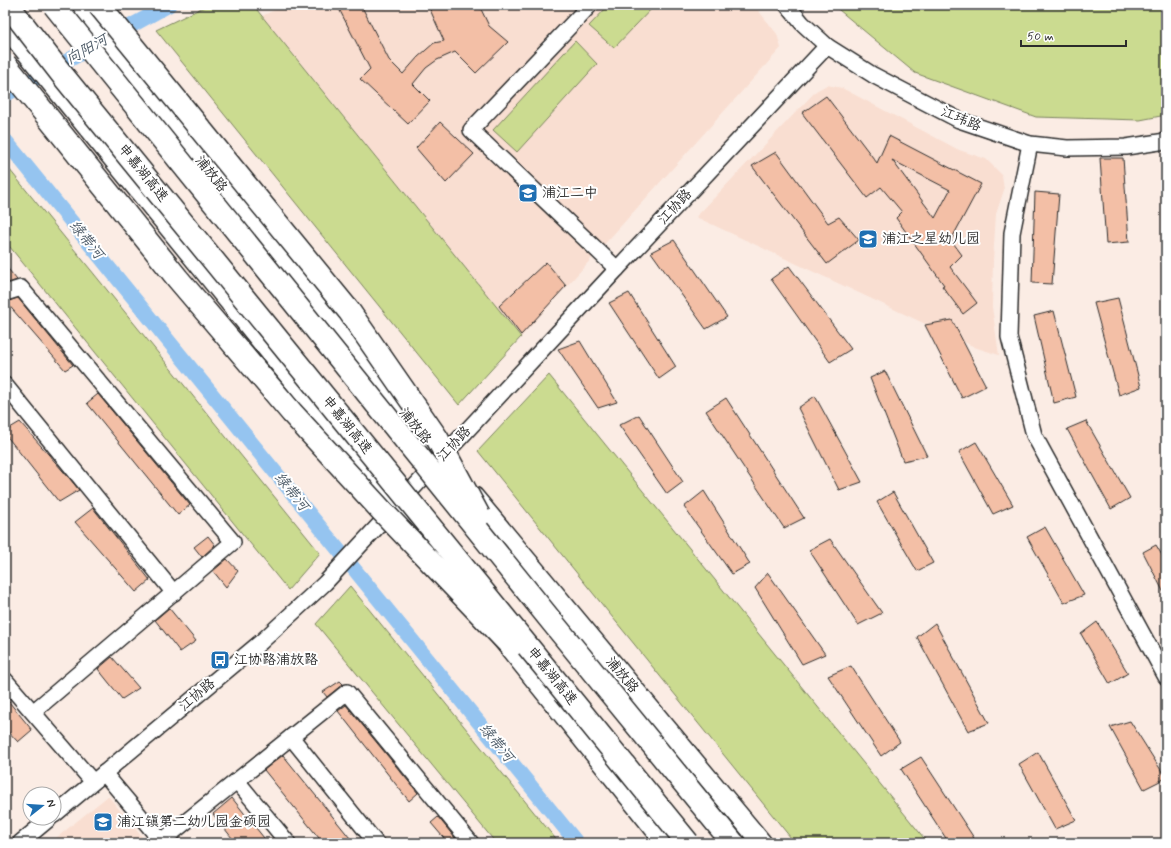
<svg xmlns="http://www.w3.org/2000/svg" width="1171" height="848" viewBox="0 0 1171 848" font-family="Mynerve,'LXGW WenKai TC',sans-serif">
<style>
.built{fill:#f9ded1}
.green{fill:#cbdb90;stroke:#7b835e}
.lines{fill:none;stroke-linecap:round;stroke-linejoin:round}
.canal{stroke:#95c4f0;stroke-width:15}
.building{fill:#f3bfa6;stroke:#2b2b2b;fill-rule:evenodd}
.minor-casing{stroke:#2b2b2b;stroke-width:18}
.major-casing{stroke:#2b2b2b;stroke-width:22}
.minor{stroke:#fff;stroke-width:15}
.major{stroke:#fff;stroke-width:19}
.highway-bridge-casing{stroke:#2b2b2b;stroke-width:25;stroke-linecap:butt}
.highway-bridge{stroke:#fff;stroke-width:22}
.labels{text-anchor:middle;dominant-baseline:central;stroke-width:4;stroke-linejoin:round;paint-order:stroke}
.street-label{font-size:14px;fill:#2b2b2b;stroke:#fff}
.poi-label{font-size:14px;fill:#2b2b2b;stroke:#fff;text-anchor:start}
.water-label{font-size:15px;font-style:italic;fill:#4b5966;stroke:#fff}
</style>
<rect width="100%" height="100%" fill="#fbece4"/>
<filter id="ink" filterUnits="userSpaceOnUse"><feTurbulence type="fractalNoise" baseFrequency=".025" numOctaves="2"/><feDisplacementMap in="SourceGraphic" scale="8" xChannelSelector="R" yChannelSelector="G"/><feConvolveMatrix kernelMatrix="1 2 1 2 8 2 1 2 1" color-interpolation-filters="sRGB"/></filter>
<g filter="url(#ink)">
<g class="built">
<polygon points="285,5 754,5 777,34 781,48 521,337 262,16"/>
<polygon points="827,85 842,88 959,150 986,159 1002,175 1004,190 996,214 993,261 992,307 999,355 977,348 696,217 816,91"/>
<polygon points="108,796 147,843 50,843"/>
</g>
<g class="green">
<polygon points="208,5 253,5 521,337 459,405 156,30"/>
<polygon points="609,5 655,5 614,48 589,26"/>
<polygon points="833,5 1166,5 1166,115 1140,120 1036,117 915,73"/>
<polygon points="575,41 597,64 517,152 493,130"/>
<polygon points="5,164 320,553 288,590 5,241"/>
<polygon points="549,375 928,843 795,843 478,451"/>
<polygon points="350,586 559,843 496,843 316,624"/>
</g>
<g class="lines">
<g class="canal">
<polyline points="5,95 169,5"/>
<polyline points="5,140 577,843"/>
</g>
</g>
<g class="building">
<polygon points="337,5 361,5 389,60 403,74 418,57 434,43 444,41 428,5 479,5 489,26 508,42 476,73 455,52 437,60 426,68 413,84 430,101 408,124 360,79 370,69"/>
<path d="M826 96 877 163 889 136 981 184 951 240 962 255 950 267 977 303 963 314 942 286 944 285 896 218 902 212 881 187 867 198 802 113ZM892 160 950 190 935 218Z"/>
<polygon points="440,122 474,154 446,183 416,148"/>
<polygon points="776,152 828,223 839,217 859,240 827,264 752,166"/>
<polygon points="1100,158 1123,158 1129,242 1106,244"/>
<polygon points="1035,192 1059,194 1052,284 1032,283"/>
<polygon points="674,240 727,317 706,329 651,252"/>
<polygon points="546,262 566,286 521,335 499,306"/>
<polygon points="5,265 17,280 5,284"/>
<polygon points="789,266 851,349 830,362 771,279"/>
<polygon points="629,293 676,367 659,379 609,303"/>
<polygon points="18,298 73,365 65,370 6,302"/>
<polygon points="1118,298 1141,387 1119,395 1094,303"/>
<polygon points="1054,311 1076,397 1054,403 1034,316"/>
<polygon points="952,320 986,386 962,398 925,325"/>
<polygon points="580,341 617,402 598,408 558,349"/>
<polygon points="885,371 927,456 903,461 870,378"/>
<polygon points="98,394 190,505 178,515 87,403"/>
<polygon points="815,396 862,482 839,490 798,408"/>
<polygon points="726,398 804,518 784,528 706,411"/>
<polygon points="639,415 683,482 667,494 619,425"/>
<polygon points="1086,421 1130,498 1111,509 1067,429"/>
<polygon points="20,422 70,479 79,490 59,502 5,434 5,431"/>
<polygon points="976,442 1013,505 993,514 959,452"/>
<polygon points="704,491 750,564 732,574 684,507"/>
<polygon points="893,492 933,563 917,571 877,502"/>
<polygon points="93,508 150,580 136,592 75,522"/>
<polygon points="1045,527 1084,595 1064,603 1027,537"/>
<polygon points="208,536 215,545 202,557 194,547"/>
<polygon points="830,539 882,613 858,625 809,550"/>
<polygon points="1156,545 1166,562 1166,597 1143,552"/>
<polygon points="227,559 238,571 226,587 213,571"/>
<polygon points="768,573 825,654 802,664 755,588"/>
<polygon points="169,608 196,641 180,652 155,620"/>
<polygon points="1097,622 1128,673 1110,684 1081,634"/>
<polygon points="935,623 989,723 968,731 917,637"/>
<polygon points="112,657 139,688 122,699 98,669"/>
<polygon points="851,666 900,742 881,756 828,676"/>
<polygon points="340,681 343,684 327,697 323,692"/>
<polygon points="5,697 32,730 18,742 5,728"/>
<polygon points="346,705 418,793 409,801 338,711"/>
<polygon points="1130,721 1166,778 1144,789 1110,727"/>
<polygon points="1038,752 1076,820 1055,829 1019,764"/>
<polygon points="283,755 354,843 323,843 264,770"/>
<polygon points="921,757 974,838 967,843 949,843 901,769"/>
<polygon points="232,798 268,843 236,843 213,814"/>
<polygon points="438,817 459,843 448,843 431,823"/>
</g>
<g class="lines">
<defs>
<g id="minor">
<polyline points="590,5 471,130 617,269"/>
<polyline points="787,5 802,23 827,46 873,75 959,120 1030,144 1067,148 1126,147 1166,141"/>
<polyline points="1030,144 1012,233 1009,337 1034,435 1166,677"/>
<polyline points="5,293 21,288 233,542 33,712"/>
<polyline points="5,385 174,593"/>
<polyline points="5,680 93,782"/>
<polyline points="291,737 376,843"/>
<polyline points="104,773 163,843"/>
<polyline points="237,781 288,843"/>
<polyline points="54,815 261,642 325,583 617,269 827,46"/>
<polyline points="162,841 347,692 471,843"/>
<polyline points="20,843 50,818"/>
</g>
<g id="major">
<polyline points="74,5 433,449"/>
<polyline points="5,26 427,545"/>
<polyline points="474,497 762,843"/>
<polyline points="500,636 666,843"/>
</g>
</defs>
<use href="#minor" class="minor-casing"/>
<use href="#major" class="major-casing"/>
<use href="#minor" class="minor"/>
<use href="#major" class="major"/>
<defs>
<g id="highway-bridge">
<polyline points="8,5 64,77 688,843"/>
<polyline points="54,5 553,623 733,843"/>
<polyline points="99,5 349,311 437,438 479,516"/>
<polyline points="5,64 178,279 292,413 382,511 511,646"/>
</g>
</defs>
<use href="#highway-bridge" class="highway-bridge-casing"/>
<use href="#highway-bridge" class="highway-bridge"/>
</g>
</g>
<defs>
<symbol id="school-square" viewBox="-11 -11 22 22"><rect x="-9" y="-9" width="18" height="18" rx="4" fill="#1f6fb2" stroke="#fff"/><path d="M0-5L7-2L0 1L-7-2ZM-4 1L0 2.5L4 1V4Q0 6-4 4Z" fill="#fff"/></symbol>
<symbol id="bus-square" viewBox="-11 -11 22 22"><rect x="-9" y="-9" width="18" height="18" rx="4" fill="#1f6fb2" stroke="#fff"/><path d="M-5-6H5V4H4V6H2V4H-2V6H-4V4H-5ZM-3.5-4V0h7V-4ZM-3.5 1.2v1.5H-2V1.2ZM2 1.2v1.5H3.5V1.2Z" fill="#fff"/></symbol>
</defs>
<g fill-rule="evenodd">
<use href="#school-square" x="517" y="182" width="22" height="22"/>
<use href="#school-square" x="857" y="228" width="22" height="22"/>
<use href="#bus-square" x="209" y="649" width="22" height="22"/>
<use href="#school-square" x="92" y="811" width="22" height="22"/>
</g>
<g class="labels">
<g class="street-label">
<text transform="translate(961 119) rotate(23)">江玮路</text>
<text transform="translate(143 173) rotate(51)">申嘉湖高速</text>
<text transform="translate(211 174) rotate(51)">浦放路</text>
<text transform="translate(675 207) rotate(-47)">江协路</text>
<text transform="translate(347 425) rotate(51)">申嘉湖高速</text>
<text transform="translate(415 426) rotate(51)">浦放路</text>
<text transform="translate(454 444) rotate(-47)">江协路</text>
<text transform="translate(622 675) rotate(50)">浦放路</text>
<text transform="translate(552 676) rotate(51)">申嘉湖高速</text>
<text transform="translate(197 695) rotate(-40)">江协路</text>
</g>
<g class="poi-label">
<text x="542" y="193">浦江二中</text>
<text x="882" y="239">浦江之星幼儿园</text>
<text x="234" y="660">江协路浦放路</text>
<text x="117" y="822">浦江镇第二幼儿园金硕园</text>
</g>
<g class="water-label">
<text transform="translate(87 50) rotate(-29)">向阳河</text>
<text transform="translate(86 240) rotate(51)">绿带河</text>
<text transform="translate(291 492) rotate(51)">绿带河</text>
<text transform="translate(496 743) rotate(51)">绿带河</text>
</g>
</g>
<rect width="1171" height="848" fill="none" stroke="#fff" stroke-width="20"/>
<rect x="10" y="10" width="1151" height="828" fill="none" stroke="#2b2b2b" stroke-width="1.5" filter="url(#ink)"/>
<g transform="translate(42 806) rotate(73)"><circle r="19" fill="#ffffff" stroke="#aaaaaa"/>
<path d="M0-3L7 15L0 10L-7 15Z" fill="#1f6fb2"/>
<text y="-6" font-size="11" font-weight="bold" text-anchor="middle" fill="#2b2b2b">N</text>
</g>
<path d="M1021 40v6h105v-6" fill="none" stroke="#2b2b2b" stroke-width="2"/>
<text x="1027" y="40" font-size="12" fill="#2b2b2b" stroke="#ffffff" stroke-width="3" paint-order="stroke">50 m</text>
</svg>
